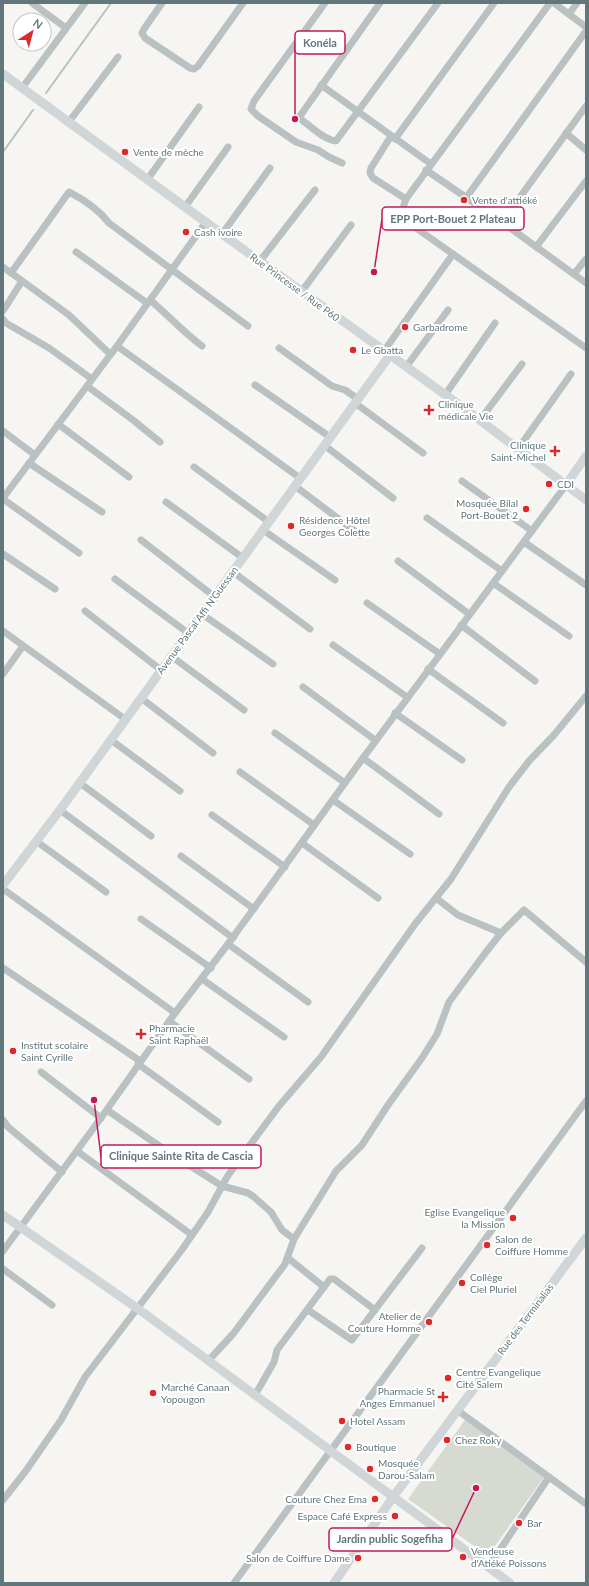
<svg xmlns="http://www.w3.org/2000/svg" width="589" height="1586" viewBox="0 0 589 1586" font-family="Lato,sans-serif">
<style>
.green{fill:#d7dad1}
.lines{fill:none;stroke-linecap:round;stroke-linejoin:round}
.stream{stroke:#b2c4c4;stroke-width:2}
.street{stroke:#bac1c2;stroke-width:7}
.secondary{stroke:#d0d6d8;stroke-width:9}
.poi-dot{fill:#de292b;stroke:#fff;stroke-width:1.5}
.labels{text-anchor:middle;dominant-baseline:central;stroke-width:4;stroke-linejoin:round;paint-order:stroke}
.poi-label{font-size:10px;fill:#61777c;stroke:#fff;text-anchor:start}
.street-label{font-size:10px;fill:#61777c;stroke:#fff}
.leader{fill:none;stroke:#c2185b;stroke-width:1.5}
.callout-dot{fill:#c2185b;stroke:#fff;stroke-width:1.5}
.callout{fill:#fff;stroke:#c2185b;stroke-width:1.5}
.callout-label{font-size:11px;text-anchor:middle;font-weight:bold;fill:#61777c}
</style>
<rect width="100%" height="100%" fill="#f6f5f2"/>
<polygon class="green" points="465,1420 544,1477 488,1556 408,1499"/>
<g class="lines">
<g class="stream">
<polyline points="46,93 111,3"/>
<polyline points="3,152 33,110"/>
</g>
<g class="street">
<polyline points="32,3 66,28"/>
<polyline points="162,3 144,29 142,33 145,38 190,68 194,69 198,66 243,3"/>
<polyline points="325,3 254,101 251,109 258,116 296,142 318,150 329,157 342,163"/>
<path d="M380 3 300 116V118L303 121C312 127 324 140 336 141L438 3"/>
<path d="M550 3 406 199C402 209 401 215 409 223L586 348"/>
<polyline points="554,3 586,27"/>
<polyline points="569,14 577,3"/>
<polyline points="321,85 431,164"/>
<polyline points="22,88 85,3"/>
<polyline points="68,123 118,57"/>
<polyline points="566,133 586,150"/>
<polyline points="391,136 371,168 370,173 373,178 406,199"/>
<polyline points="395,139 494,3"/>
<polyline points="426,170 502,222 586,283"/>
<polyline points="147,180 199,107"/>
<polyline points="466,198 586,31"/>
<polyline points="185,207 228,147"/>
<polyline points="502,222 586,106"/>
<polyline points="222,234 270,168"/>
<polyline points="536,247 586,181"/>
<polyline points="76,252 147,303"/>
<polyline points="260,261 315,190"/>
<polyline points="3,267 69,315 110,354"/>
<path d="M11 273 69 192C85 200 98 209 109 223L248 326"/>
<polyline points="574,274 586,259"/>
<polyline points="302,291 351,225"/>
<path d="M150 300C168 315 183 332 202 346"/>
<polyline points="3,311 22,281"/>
<polyline points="3,319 6,323 49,348 92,379"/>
<polyline points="117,346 300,478"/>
<polyline points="279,348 332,386 345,390 358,399"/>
<polyline points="384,351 453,254"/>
<polyline points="406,367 448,310"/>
<polyline points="255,385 330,437"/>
<polyline points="87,386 133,420 160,442"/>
<polyline points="445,395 495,323"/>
<polyline points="355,403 423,453"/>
<polyline points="480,420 522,364"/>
<polyline points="58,424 129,477"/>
<polyline points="3,431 35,455"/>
<polyline points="324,445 393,498"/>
<polyline points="518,449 571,374"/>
<polyline points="29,463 102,512"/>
<polyline points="194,467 269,522"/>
<polyline points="462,481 532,531"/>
<polyline points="295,486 360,535"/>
<polyline points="3,498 117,346 206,222"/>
<polyline points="3,499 79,553"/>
<polyline points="166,502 243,558"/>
<polyline points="427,518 502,571"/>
<polyline points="263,530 335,580"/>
<polyline points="141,540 215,597"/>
<polyline points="524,542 586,585"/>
<polyline points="3,554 55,589"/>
<polyline points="398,561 469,614"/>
<polyline points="233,572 310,629"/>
<polyline points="115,579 188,633"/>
<polyline points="493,583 569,636"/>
<polyline points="367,603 440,654"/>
<polyline points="85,611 161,670"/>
<polyline points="202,614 273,664"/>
<polyline points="461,625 535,681"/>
<polyline points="3,631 125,719"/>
<polyline points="333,645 407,697"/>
<polyline points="171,656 244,710"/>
<polyline points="428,669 503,723"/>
<polyline points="3,674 23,646"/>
<polyline points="303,687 375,740"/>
<polyline points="141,698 213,753"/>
<polyline points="395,713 462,760"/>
<polyline points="275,733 345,783"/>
<polyline points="111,740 180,791"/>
<polyline points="363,758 439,814"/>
<polyline points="240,772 314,825"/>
<polyline points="80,783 151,836"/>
<polyline points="333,800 410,854"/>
<polyline points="60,810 233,938"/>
<polyline points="212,815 285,867"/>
<polyline points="36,841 106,892"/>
<polyline points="302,843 378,898"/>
<polyline points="181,856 254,909"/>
<polyline points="3,889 175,1013"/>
<polyline points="436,898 458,915 501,933"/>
<polyline points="141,919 211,968"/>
<polyline points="228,944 308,1002"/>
<polyline points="3,968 140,1061"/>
<polyline points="202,979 284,1037"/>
<polyline points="169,1021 249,1079"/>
<polyline points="138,1064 218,1122"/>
<polyline points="41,1072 101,1118"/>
<polyline points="107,1110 168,1152 222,1186 248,1193 254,1197 271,1212 282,1230 294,1239"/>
<polyline points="3,1120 8,1127 62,1172"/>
<polyline points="77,1151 192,1235"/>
<polyline points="3,1251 101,1118 175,1013 228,944 363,758 566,485"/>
<polyline points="288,1258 324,1287"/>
<polyline points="3,1269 52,1305"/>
<polyline points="308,1310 352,1340 422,1248"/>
<polyline points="208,1361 233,1334 285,1264 294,1239 336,1171 362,1145 388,1105 422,1058 437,1034 449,1002 483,956 501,933 524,910 586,962"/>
<polyline points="255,1395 274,1362 277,1350 330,1279 334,1279 375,1310"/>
<polyline points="457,1410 586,1504"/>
<polyline points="3,1500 25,1472 61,1420 85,1377 181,1251 208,1212 227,1177 241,1157 279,1106 321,1057 415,924 451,879 509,787 529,761 554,735 586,696"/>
<polyline points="489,1566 549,1477"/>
<polyline points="234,1583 586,1101"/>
</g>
<g class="secondary">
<polyline points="3,74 222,234 465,409 586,500"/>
<polyline points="566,485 586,456"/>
<polyline points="3,885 60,810 390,355"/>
<polyline points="3,1215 137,1308 510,1583"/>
<polyline points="334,1583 393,1497 586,1238"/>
</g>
</g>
<g class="poi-dot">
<circle cx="125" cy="152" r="4"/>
<circle cx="464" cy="200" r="4"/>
<circle cx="186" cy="232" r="4"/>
<circle cx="405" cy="327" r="4"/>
<circle cx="353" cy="350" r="4"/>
<path d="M427 404h4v4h4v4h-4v4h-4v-4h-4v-4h4z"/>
<path d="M553 445h4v4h4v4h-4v4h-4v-4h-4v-4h4z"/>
<circle cx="549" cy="484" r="4"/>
<circle cx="526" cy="509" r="4"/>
<circle cx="291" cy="526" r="4"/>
<path d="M139 1028h4v4h4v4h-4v4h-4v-4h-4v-4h4z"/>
<circle cx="13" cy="1051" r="4"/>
<circle cx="513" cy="1218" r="4"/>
<circle cx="487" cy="1245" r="4"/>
<circle cx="462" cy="1283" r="4"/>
<circle cx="429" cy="1322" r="4"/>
<circle cx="448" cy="1378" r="4"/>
<circle cx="153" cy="1393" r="4"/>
<path d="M441 1391h4v4h4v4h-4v4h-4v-4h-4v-4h4z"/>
<circle cx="342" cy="1421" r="4"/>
<circle cx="447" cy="1440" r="4"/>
<circle cx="348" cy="1447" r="4"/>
<circle cx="370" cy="1469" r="4"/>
<circle cx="375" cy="1499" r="4"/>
<circle cx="395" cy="1516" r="4"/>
<circle cx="519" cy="1523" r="4"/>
<circle cx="463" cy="1557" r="4"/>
<circle cx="358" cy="1558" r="4"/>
</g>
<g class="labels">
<g class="poi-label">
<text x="133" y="152">Vente de mèche</text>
<text x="472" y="200">Vente d'attiéké</text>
<text x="194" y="232">Cash ivoire</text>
<text x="413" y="327">Garbadrome</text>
<text x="361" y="350">Le Gbatta</text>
<text x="438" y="404">Clinique<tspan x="438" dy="12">médicale Vie</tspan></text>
<text x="546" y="445" text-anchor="end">Clinique<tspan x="546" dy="12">Saint-Michel</tspan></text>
<text x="557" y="484">CDI</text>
<text x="518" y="503" text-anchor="end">Mosquée Bilal<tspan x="518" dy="12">Port-Bouet 2</tspan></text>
<text x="299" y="520">Résidence Hôtel<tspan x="299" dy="12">Georges Colette</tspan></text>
<text x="149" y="1028">Pharmacie<tspan x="149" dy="12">Saint Raphaël</tspan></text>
<text x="21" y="1045">Institut scolaire<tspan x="21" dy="12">Saint Cyrille</tspan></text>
<text x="505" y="1212" text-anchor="end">Eglise Evangelique<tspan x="505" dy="12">la Mission</tspan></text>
<text x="495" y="1239">Salon de<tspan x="495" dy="12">Coiffure Homme</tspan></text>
<text x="470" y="1277">Collège<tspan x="470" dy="12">Ciel Pluriel</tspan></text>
<text x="421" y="1316" text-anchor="end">Atelier de<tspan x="421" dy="12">Couture Homme</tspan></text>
<text x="456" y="1372">Centre Evangelique<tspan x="456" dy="12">Cité Salem</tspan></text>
<text x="161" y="1387">Marché Canaan<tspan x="161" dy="12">Yopougon</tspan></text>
<text x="435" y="1391" text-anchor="end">Pharmacie St<tspan x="435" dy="12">Anges Emmanuel</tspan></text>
<text x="350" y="1421">Hotel Assam</text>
<text x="455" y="1440">Chez Roky</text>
<text x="356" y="1447">Boutique</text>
<text x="378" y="1463">Mosquée<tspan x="378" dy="12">Darou-Salam</tspan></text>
<text x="367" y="1499" text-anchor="end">Couture Chez Ema</text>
<text x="387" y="1516" text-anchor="end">Espace Café Express</text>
<text x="527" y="1523">Bar</text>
<text x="471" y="1551">Vendeuse<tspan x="471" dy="12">d'Atiéké Poissons</tspan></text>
<text x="350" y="1558" text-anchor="end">Salon de Coiffure Dame</text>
</g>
<g class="street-label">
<text transform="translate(295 287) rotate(36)">Rue Princesse / Rue P60</text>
<text transform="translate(197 620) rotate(-54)">Avenue Pascal Affi N'Guessan</text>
<text transform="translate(525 1319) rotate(-53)">Rue des Terminalias</text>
</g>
</g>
<path class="leader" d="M295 119L295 43M374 272L382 219M94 1100L101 1157M476 1488L452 1539"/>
<g class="callout-dot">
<circle cx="295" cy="119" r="4"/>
<circle cx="374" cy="272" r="4"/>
<circle cx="94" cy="1100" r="4"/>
<circle cx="476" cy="1488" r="4"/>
</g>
<g class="callout">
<rect x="295" y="31" width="50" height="23" rx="4"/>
<rect x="382" y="207" width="142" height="23" rx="4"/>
<rect x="101" y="1145" width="160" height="23" rx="4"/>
<rect x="329" y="1528" width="123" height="23" rx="4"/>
</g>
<g class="callout-label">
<text x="320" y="47">Konéla</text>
<text x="453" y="223">EPP Port-Bouet 2 Plateau</text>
<text x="181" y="1160">Clinique Sainte Rita de Cascia</text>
<text x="390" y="1543">Jardin public Sogefiha</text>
</g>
<rect width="589" height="1586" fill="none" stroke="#61777c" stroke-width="8"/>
<g transform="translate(32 32) rotate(36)"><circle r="19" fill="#ffffff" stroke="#c0c9cb"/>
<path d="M0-3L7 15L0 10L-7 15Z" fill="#de292b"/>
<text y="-6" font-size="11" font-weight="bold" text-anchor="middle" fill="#61777c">N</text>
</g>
</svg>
